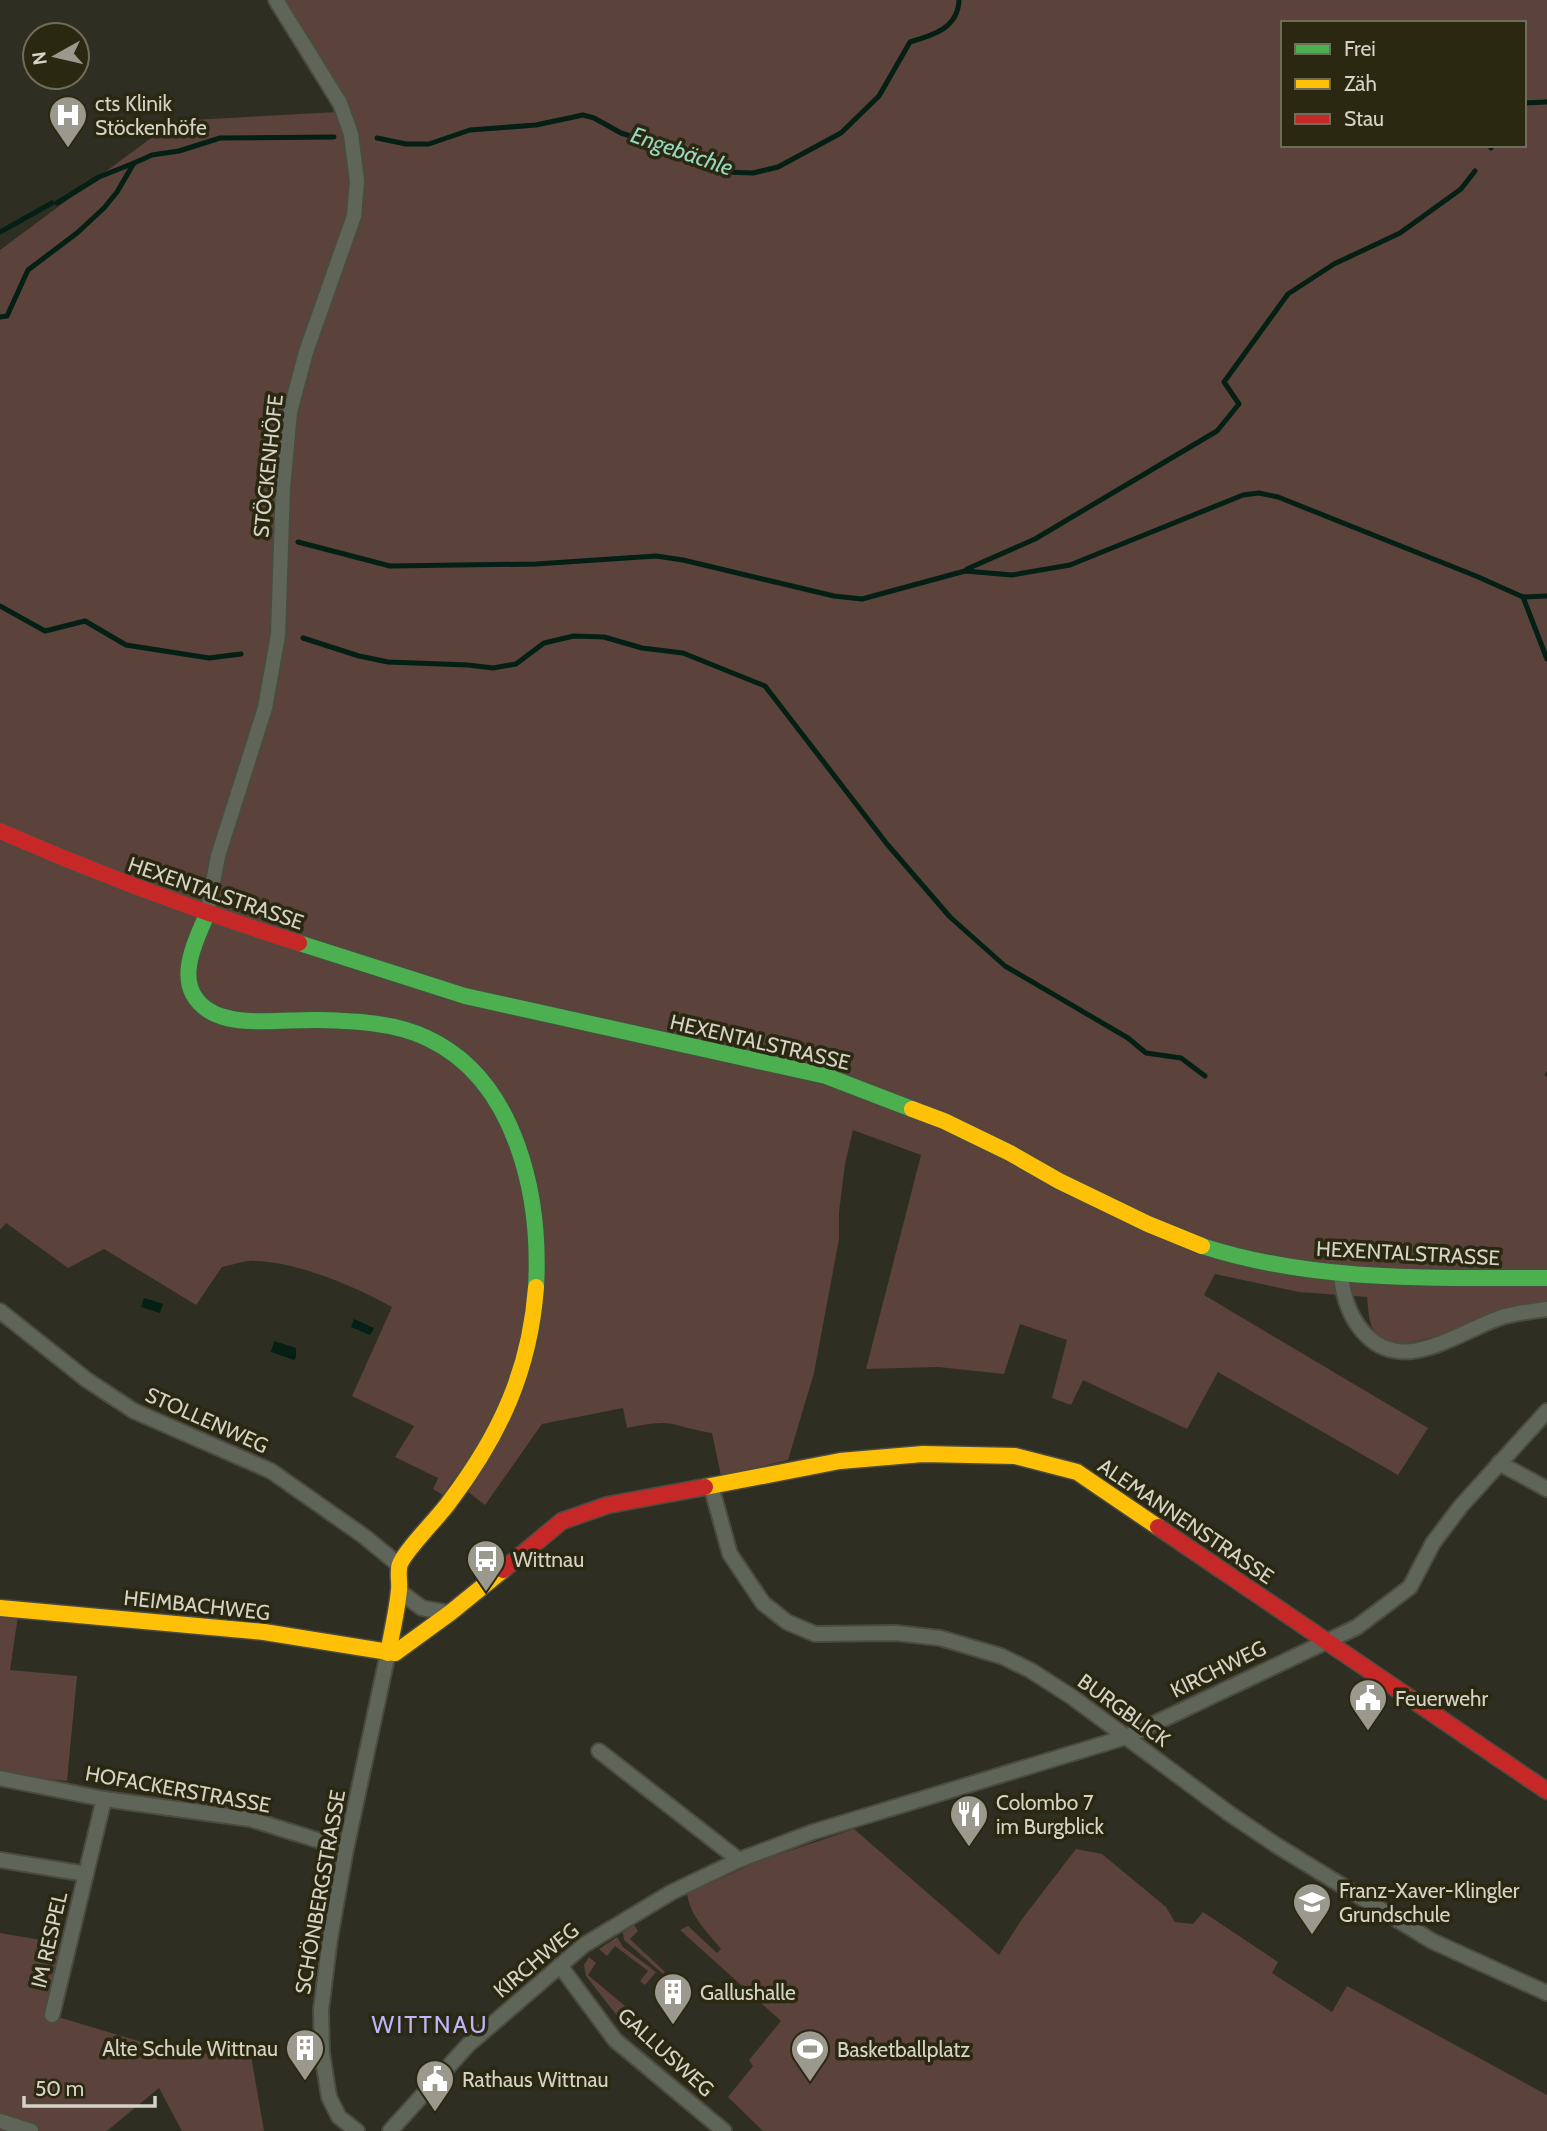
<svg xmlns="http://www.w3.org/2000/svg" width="1547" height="2131" viewBox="0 0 1547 2131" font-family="Cabin,sans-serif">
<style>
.green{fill:#5b423b;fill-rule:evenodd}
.water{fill:#041f14}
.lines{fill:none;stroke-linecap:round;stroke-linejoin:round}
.stream{stroke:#041f14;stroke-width:5}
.street-casing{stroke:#4c4b40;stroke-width:18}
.fast-casing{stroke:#4c4b40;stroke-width:19}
.slow-casing{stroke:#4c4b40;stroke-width:19}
.jam-casing{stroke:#4c4b40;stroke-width:19}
.street{stroke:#606559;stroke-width:14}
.fast{stroke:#4caf50;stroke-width:16}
.slow{stroke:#ffc107;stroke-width:16}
.jam{stroke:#c62828;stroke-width:16}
.labels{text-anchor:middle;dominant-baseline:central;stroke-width:7;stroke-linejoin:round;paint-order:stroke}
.poi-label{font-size:21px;fill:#d5d3c6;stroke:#2b2812;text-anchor:start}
.street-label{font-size:21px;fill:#d5d3c6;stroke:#2b2812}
.water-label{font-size:23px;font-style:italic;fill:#96d8be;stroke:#2b2812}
.quarter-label{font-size:24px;letter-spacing:2px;fill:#beb6fe;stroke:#2b2812}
</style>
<rect width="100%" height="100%" fill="#2f2e22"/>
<g class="green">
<path d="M276 0H1547V1071L1544 1075 1547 1077V1303C1536 1304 1525 1304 1514 1306 1485 1314 1417 1351 1389 1342 1368 1335 1369 1315 1367 1297L1299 1292 1215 1274 1204 1295 1428 1428 1398 1475 1218 1372 1187 1429 1083 1380 1071 1405 1052 1398 1067 1340 1020 1324 1004 1374 938 1367 866 1369 921 1155 853 1130 845 1164 839 1212V1239L814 1373 788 1460 721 1476 712 1433C698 1431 686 1427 673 1424 658 1421 642 1425 627 1428L623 1408 542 1424 485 1505 453 1480 443 1495 433 1489 438 1478 395 1457 414 1426 352 1396 392 1307C354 1286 298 1262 255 1261 245 1260 233 1265 222 1267L196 1305 104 1249 68 1268 6 1223 0 1230V250L174 121 338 112ZM1283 23H1524V145H1283Z"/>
<polygon points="0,1616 18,1616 10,1670 77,1676 67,1781 0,1773"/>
<path d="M854 1829 999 1955 1022 1919 1076 1849 1102 1854 1166 1907 1175 1922 1193 1924 1203 1912 1278 1962 1272 1973 1332 2012 1347 1986 1547 2095V2131H763L728 2097 753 2066 749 2060 781 2021 680 1930 688 1926 717 1953 721 1949C707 1931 691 1918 687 1894L757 1862Z"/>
<polygon points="634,1925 638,1931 630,1939 665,1972 663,1974 624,1940 623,1932"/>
<polygon points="0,1933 65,1944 48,2014 175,2052 251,2056 264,2131 182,2131 159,2088 107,2131 0,2131"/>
<polygon points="617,1937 623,1947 656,1972 645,1985 640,1981 648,1971 615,1946 607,1956 599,1949"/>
<polygon points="589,1957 596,1963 588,1975 631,2011 622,2022 586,1976 584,1965"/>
</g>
<g class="water">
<polygon points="144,1298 163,1304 160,1313 141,1307"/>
<polygon points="354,1319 374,1328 370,1335 351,1327"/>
<polygon points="274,1341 296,1348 296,1357 294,1360 271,1352"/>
</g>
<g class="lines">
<g class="stream">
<polyline points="1524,103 1547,102"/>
<path d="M377 138 406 144H429L470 130 536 125 583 115 594 118 621 133 653 143 726 172 753 173 778 167 841 133 879 96 910 42C934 35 958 28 959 0"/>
<polyline points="1491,148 1492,145"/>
<polyline points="57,203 99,177 134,163"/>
<polyline points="0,232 52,203"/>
<polyline points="0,317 7,316 28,270 77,233 104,208 117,192 134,163 152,155 179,151 220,138 334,137"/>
<polyline points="298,542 390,566 536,564 656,556 683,560 834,596 862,599 965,571 1012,575 1070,565 1243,495 1259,493 1278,497 1476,576 1523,597 1547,596"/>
<polyline points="967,569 1035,539 1217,431 1239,404 1224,382 1288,294 1334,264 1400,233 1461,189 1475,171"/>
<polyline points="1523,597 1547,659"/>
<polyline points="0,606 45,631 85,621 126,645 209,658 241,654"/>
<polyline points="303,638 359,656 388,662 468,665 493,668 516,664 544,643 574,636 604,637 642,648 683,653 765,686 887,844 950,917 1005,966 1128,1038 1146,1053 1181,1058 1205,1076"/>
</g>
<defs>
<g id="street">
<polyline points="207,914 218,856 265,708 278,635 283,487 290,412 306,352 354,216 357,181 351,134 340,103 276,0"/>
<path d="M1341 1274C1343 1298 1350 1320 1368 1337 1406 1373 1459 1332 1499 1318 1514 1313 1531 1311 1547 1309"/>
<polyline points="0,1311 87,1380 134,1411 271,1471 365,1537 399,1565"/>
<polyline points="1499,1463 1547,1489"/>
<polyline points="711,1486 730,1554 763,1603 787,1622 815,1634 896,1633 940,1638 1001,1656 1030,1670 1072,1697 1230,1814 1276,1845 1432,1941 1547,1993"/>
<polyline points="399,1591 422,1608 450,1613"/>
<polyline points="599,1751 739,1860"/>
<polyline points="0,1778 104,1799 250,1819 346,1849"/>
<polyline points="0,1860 86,1874"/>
<polyline points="561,1967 615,2040 724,2131"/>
<polyline points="52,2015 104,1799"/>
<polyline points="0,2121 31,2131"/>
<polyline points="357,2131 339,2117 329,2097 322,2053 321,2010 330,1938 346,1849 388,1653"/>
<polyline points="390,2131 468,2045 584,1945 672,1892 739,1860 813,1832 1126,1737 1357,1627 1410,1587 1433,1543 1461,1506 1547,1411"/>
</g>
<g id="fast">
<path d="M207 914C194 945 172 986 208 1010 234 1028 286 1019 318 1020 353 1021 394 1022 427 1038 517 1080 541 1197 536 1287"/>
<polyline points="299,943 465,996 826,1076 912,1109"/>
<path d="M1202 1246C1313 1282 1431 1278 1547 1278"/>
</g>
<g id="slow">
<polyline points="912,1109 944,1121 1010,1153 1059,1181 1148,1224 1202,1246"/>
<polyline points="705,1487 840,1461 923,1454 1015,1456 1077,1472 1158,1527"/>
<polyline points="0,1608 264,1632 395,1653 450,1613 503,1570"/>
<path d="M388 1653C392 1632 397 1611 399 1590 400 1581 397 1572 400 1564 406 1549 439 1517 450 1501 500 1435 530 1370 536 1287"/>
</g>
<g id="jam">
<path d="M0 831C98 874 197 911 299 943"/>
<polyline points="1158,1527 1547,1791"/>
<polyline points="503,1570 562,1521 608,1505 705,1487"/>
</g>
</defs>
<use href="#street" class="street-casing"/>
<use href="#fast" class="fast-casing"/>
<use href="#slow" class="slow-casing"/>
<use href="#jam" class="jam-casing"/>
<use href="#street" class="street"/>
<use href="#fast" class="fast"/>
<use href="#slow" class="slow"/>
<use href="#jam" class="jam"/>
</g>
<defs>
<symbol id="hospital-pin" viewBox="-11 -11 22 30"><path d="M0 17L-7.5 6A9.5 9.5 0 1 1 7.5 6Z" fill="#9b998d" stroke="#2b2812"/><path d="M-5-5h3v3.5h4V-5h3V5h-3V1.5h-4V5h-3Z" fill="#fff"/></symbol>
<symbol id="bus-pin" viewBox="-11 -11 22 30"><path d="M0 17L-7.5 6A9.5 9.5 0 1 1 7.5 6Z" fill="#9b998d" stroke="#2b2812"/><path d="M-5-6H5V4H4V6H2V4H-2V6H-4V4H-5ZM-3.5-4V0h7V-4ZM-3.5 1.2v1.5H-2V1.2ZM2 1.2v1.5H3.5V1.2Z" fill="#fff"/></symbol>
<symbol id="civic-pin" viewBox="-11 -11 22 30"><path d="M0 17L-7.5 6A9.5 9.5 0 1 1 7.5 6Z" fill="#9b998d" stroke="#2b2812"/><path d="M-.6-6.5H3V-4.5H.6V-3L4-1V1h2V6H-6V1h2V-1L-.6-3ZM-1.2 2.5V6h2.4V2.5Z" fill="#fff"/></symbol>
<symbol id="restaurant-pin" viewBox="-11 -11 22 30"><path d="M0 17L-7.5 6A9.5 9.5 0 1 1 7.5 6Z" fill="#9b998d" stroke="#2b2812"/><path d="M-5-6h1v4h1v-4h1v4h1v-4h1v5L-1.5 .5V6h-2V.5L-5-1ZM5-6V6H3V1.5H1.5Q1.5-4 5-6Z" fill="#fff"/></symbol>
<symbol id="school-pin" viewBox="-11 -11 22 30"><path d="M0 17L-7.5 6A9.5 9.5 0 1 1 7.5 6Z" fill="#9b998d" stroke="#2b2812"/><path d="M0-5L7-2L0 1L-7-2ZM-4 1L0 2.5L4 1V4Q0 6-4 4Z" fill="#fff"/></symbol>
<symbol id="building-pin" viewBox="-11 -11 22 30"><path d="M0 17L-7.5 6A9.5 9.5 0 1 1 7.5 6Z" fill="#9b998d" stroke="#2b2812"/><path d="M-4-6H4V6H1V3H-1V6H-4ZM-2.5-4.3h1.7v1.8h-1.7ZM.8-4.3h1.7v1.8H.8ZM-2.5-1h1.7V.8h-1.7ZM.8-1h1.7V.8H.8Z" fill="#fff"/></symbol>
<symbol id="stadium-pin" viewBox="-11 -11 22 30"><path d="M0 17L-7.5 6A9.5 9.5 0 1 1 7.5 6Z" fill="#9b998d" stroke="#2b2812"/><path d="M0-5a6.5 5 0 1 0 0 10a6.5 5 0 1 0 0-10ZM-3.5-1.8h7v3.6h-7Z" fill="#fff"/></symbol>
</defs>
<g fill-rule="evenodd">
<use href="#hospital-pin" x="46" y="93" width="44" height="60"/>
<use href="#bus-pin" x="464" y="1537" width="44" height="60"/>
<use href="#civic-pin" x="1346" y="1676" width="44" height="60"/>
<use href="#restaurant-pin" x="947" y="1792" width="44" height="60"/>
<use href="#school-pin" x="1290" y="1880" width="44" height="60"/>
<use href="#building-pin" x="651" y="1970" width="44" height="60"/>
<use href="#building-pin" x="283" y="2026" width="44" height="60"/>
<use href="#stadium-pin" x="788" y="2027" width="44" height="60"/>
<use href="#civic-pin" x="413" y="2057" width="44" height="60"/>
</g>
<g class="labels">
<g class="poi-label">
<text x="95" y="103">cts Klinik<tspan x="95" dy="24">Stöckenhöfe</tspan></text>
<text x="513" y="1559">Wittnau</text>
<text x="1395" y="1698">Feuerwehr</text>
<text x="996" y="1802">Colombo 7<tspan x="996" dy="24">im Burgblick</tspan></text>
<text x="1339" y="1890">Franz-Xaver-Klingler<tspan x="1339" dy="24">Grundschule</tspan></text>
<text x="700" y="1992">Gallushalle</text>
<text x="278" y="2048" text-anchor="end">Alte Schule Wittnau</text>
<text x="837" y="2049">Basketballplatz</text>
<text x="462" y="2079">Rathaus Wittnau</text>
</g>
<g class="street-label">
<text transform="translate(268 466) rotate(-84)">STÖCKENHÖFE</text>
<text transform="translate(216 893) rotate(19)">HEXENTALSTRASSE</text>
<text transform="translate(760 1042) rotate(13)">HEXENTALSTRASSE</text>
<text transform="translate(1408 1253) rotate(3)">HEXENTALSTRASSE</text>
<text transform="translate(207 1420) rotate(24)">STOLLENWEG</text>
<text transform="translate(1186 1521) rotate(34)">ALEMANNENSTRASSE</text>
<text transform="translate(197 1605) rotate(6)">HEIMBACHWEG</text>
<text transform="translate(1218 1669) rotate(-26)">KIRCHWEG</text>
<text transform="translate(1124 1710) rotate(36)">BURGBLICK</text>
<text transform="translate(178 1789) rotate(10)">HOFACKERSTRASSE</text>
<text transform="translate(320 1892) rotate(-80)">SCHÖNBERGSTRASSE</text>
<text transform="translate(49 1940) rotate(-77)">IM RESPEL</text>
<text transform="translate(536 1960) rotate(-40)">KIRCHWEG</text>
<text transform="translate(666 2052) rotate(42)">GALLUSWEG</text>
</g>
<g class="water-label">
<text transform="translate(682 151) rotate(19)">Engebächle</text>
</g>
<g class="quarter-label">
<text x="430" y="2024">WITTNAU</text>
</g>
</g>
<rect x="1281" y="21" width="245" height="126" fill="#2b2812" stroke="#6f6c5a" stroke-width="2"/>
<rect x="1295" y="44" width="35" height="10" fill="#4caf50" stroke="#6f6c5a" stroke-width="2"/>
<text x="1344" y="56" font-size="21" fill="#d5d3c6">Frei</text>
<rect x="1295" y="79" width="35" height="10" fill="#ffc107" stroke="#6f6c5a" stroke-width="2"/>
<text x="1344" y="91" font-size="21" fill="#d5d3c6">Zäh</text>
<rect x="1295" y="114" width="35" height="10" fill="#c62828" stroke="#6f6c5a" stroke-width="2"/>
<text x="1344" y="126" font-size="21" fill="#d5d3c6">Stau</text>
<g transform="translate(56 56) rotate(262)"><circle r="33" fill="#2b2812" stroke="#6f6c5a" stroke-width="2"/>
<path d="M0-5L12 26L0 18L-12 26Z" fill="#9b998d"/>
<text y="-10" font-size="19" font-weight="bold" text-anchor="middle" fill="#d5d3c6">N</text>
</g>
<path d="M24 2096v10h131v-10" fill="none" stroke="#d5d3c6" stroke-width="3.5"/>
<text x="35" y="2096" font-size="21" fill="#d5d3c6" stroke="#2b2812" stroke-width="5" paint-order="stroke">50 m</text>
</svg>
